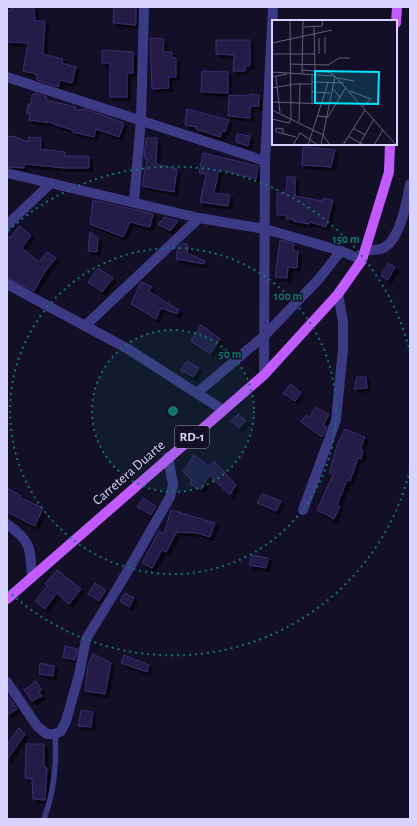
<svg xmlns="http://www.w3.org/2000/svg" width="417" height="826" viewBox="0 0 417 826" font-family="'Alegreya Sans',sans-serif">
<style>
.building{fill:#241b47;stroke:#3b2d73;filter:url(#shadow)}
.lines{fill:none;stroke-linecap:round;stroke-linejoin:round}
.lane{stroke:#3d3a85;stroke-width:5.5}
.street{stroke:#3d3a85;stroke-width:10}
.primary{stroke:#c25bff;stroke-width:10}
.ring{fill:none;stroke:#0f766e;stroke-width:2;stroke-dasharray:2 4}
.labels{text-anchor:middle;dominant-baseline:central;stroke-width:3;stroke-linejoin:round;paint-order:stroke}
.shield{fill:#130f26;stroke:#9e99be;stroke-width:1}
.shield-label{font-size:13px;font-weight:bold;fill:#d9d4ff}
.street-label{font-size:14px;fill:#d9d4ff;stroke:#130f26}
.inset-road{fill:none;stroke:#625e7d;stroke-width:1}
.view{fill:#00e5ff;fill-opacity:0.15;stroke:#00e5ff;stroke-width:2}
.inset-edge{fill:none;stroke:#d9d4ff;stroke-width:2}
.centre{fill:#0f766e;stroke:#130f26;stroke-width:2}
.ring-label{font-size:12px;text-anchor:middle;font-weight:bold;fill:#0f766e;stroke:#130f26;stroke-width:3;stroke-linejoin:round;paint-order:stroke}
</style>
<defs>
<filter id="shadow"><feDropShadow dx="3.5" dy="3.5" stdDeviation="0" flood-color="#0009"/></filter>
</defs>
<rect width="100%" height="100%" fill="#130f26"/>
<g class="building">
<polygon points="12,7 34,7 35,21 45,21 43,54 63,59 62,63 76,67 72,83 60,80 58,87 37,80 36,74 23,71 28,43 7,42 7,11 11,11"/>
<polygon points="114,7 136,7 136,25 113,23"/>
<polygon points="150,38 164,39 163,52 172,52 172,58 176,58 176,77 168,77 169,88 152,89"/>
<polygon points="216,40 250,40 250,66 245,66 245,71 233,71 234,55 216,54"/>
<polygon points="102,50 133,52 133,73 127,73 127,97 110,97 110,63 102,63"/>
<polygon points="202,71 228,72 228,93 201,92"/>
<polygon points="35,93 47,97 46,100 76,107 75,110 86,109 124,123 119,137 96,129 94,137 73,132 73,130 53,124 53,123 29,120 30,114 27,113 28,104 31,104 32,95"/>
<polygon points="250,94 259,95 259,106 250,106 250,118 228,116 229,95 250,96"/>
<polygon points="187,109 229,120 225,132 222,131 220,137 196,129 196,127 185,125"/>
<polygon points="237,134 250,136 248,146 236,142"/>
<polygon points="7,136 16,137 28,142 28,137 41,138 40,149 65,152 65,156 89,156 89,168 64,168 24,164 24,168 7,167"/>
<polygon points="146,138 157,138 156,164 177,169 174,192 142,186 147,158 144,158"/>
<polygon points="303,147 335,150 331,167 302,165"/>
<polygon points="203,153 258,166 256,179 219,169 214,193 230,195 228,206 200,202 206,174 199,173"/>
<polygon points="287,177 295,177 295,196 322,201 323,198 333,201 326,227 310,222 309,224 293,221 294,219 286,219 286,215 277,215 277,193 286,193"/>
<polygon points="93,200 153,214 150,227 130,222 123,237 90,224"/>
<polygon points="165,217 178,221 170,231 158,224"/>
<polygon points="19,226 31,235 22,248 39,262 47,252 56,258 44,273 34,291 7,278 7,236 10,238"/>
<polygon points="90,232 98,238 97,252 88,251"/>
<polygon points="280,240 294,244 293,251 298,251 297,268 288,267 287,278 275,277"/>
<polygon points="183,243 187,244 186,246 189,247 187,253 205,261 204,264 176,259 178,247"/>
<polygon points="388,263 395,267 388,280 381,276"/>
<polygon points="98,268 113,278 102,292 88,282"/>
<polygon points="141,282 152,287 148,291 179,310 177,314 161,308 156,319 131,304"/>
<polygon points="201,325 220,339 210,354 191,341"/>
<polygon points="187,361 199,368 193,377 181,370"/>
<polygon points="357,377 366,377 367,388 354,389"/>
<polygon points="291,384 301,393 295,401 283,393"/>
<polygon points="315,407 329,415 323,425 327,427 322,437 301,422 306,415 310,417"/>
<polygon points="238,414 246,421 239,428 231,421"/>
<polygon points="345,429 365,437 360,450 363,450 361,459 358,458 350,481 347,480 337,505 340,506 334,519 317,510 333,475 329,473 338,443"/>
<polygon points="194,455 209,466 214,461 236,485 230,495 209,475 201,490 190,484 192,480 183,472"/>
<polygon points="7,488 20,495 19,497 43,508 35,526 7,512"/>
<polygon points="262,494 281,501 276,511 257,503"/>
<polygon points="143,498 156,506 151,515 137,507"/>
<polygon points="171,510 215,523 210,537 197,533 177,532 166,552 162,550 152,568 142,563 159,531 164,534"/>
<polygon points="252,555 268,558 266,568 249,565"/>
<polygon points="57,570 81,589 69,604 57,593 45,609 35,601 47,586 45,584"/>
<polygon points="95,583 106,590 99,601 88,594"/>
<polygon points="125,593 134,598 129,607 120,601"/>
<polygon points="65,646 78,649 75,660 63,657"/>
<polygon points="93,654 111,663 105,694 85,691 88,665"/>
<polygon points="124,655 149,665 147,672 121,663"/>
<polygon points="40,663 54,666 53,676 39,674"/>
<polygon points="36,681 42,690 39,692 42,696 32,701 24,690"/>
<polygon points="7,694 17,709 7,715"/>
<polygon points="81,710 93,712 91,727 78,726"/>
<polygon points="19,728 25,734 7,760 7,744"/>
<polygon points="26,744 44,744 44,767 47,768 45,800 33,799 32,779 25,778"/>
</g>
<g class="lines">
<path class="lane" d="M44 819C54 792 57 763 55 734"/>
<g class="street">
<polyline points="7,77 265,161"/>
<polyline points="7,173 199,218 265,229 341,251 362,260"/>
<polyline points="134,202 141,119 144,7"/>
<polyline points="7,225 51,183"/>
<path d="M365 250C370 250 376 250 381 249 400 243 407 201 410 184"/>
<polyline points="7,284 128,349 223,410"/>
<polyline points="85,326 199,218"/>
<polyline points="264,375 265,161 273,7"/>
<polyline points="197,393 264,336 318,280 341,251"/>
<polyline points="303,510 336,420 343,349 343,322 338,294"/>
<path d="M7 524C32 542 30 548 32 577"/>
<polyline points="7,682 37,726 47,734 55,734 61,731 66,721 79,675 86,639 123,579 170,497 173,485 168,457"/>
</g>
<g class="primary">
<polyline points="396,23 397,7"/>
<polyline points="7,599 264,375 338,294 362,260 389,172 390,144"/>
</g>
</g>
<circle cx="173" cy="411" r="81" fill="#0f766e" fill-opacity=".12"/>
<g class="ring">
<circle cx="173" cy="411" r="81"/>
<circle cx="173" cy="411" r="163"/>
<path d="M410 470A244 244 0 0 1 8 591M8 231A244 244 0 0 1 410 352"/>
</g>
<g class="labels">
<rect class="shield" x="175" y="426" width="34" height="22" rx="3"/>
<g class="shield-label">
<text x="192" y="437">RD-1</text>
</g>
<g class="street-label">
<text transform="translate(129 473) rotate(-41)">Carretera Duarte</text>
</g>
</g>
<g transform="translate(272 20)">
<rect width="125" height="125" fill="#130f26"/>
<path class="inset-road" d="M42 6 43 51M31 7 50 6 51 0M53 17V34M47 18V34M0 23 60 10M0 34H43M18 44 56 45 67 38H78M30 50 56 52 62 55M0 52 63 56 124 125M30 53 31 0M0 57 15 54M4 57 8 93M66 58 82 61M40 62 72 63M0 68 23 64H40M60 68 68 77M78 71 99 79 91 86M40 72 58 73M0 82 56 84M40 83V54M0 90 51 115 58 125M45 96 56 97 74 67M0 99 17 103 19 98 18 0M27 102 28 63M81 108 93 115M11 113V109L4 108V111L5 112 24 117M76 116 92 125M21 125 28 113 46 125M36 125 56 63M49 125 63 56M71 125 93 90M87 125 102 99M102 125 111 110"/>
<path class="view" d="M43 51 107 52 106 84 43 83Z"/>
<rect width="125" height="125" class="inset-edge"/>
</g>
<circle cx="173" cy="411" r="6" class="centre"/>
<g class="ring-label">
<text x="346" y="243">150 m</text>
<text x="288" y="300">100 m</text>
<text x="230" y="358">50 m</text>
</g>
<rect width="417" height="826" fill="none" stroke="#d9d4ff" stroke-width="16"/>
</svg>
